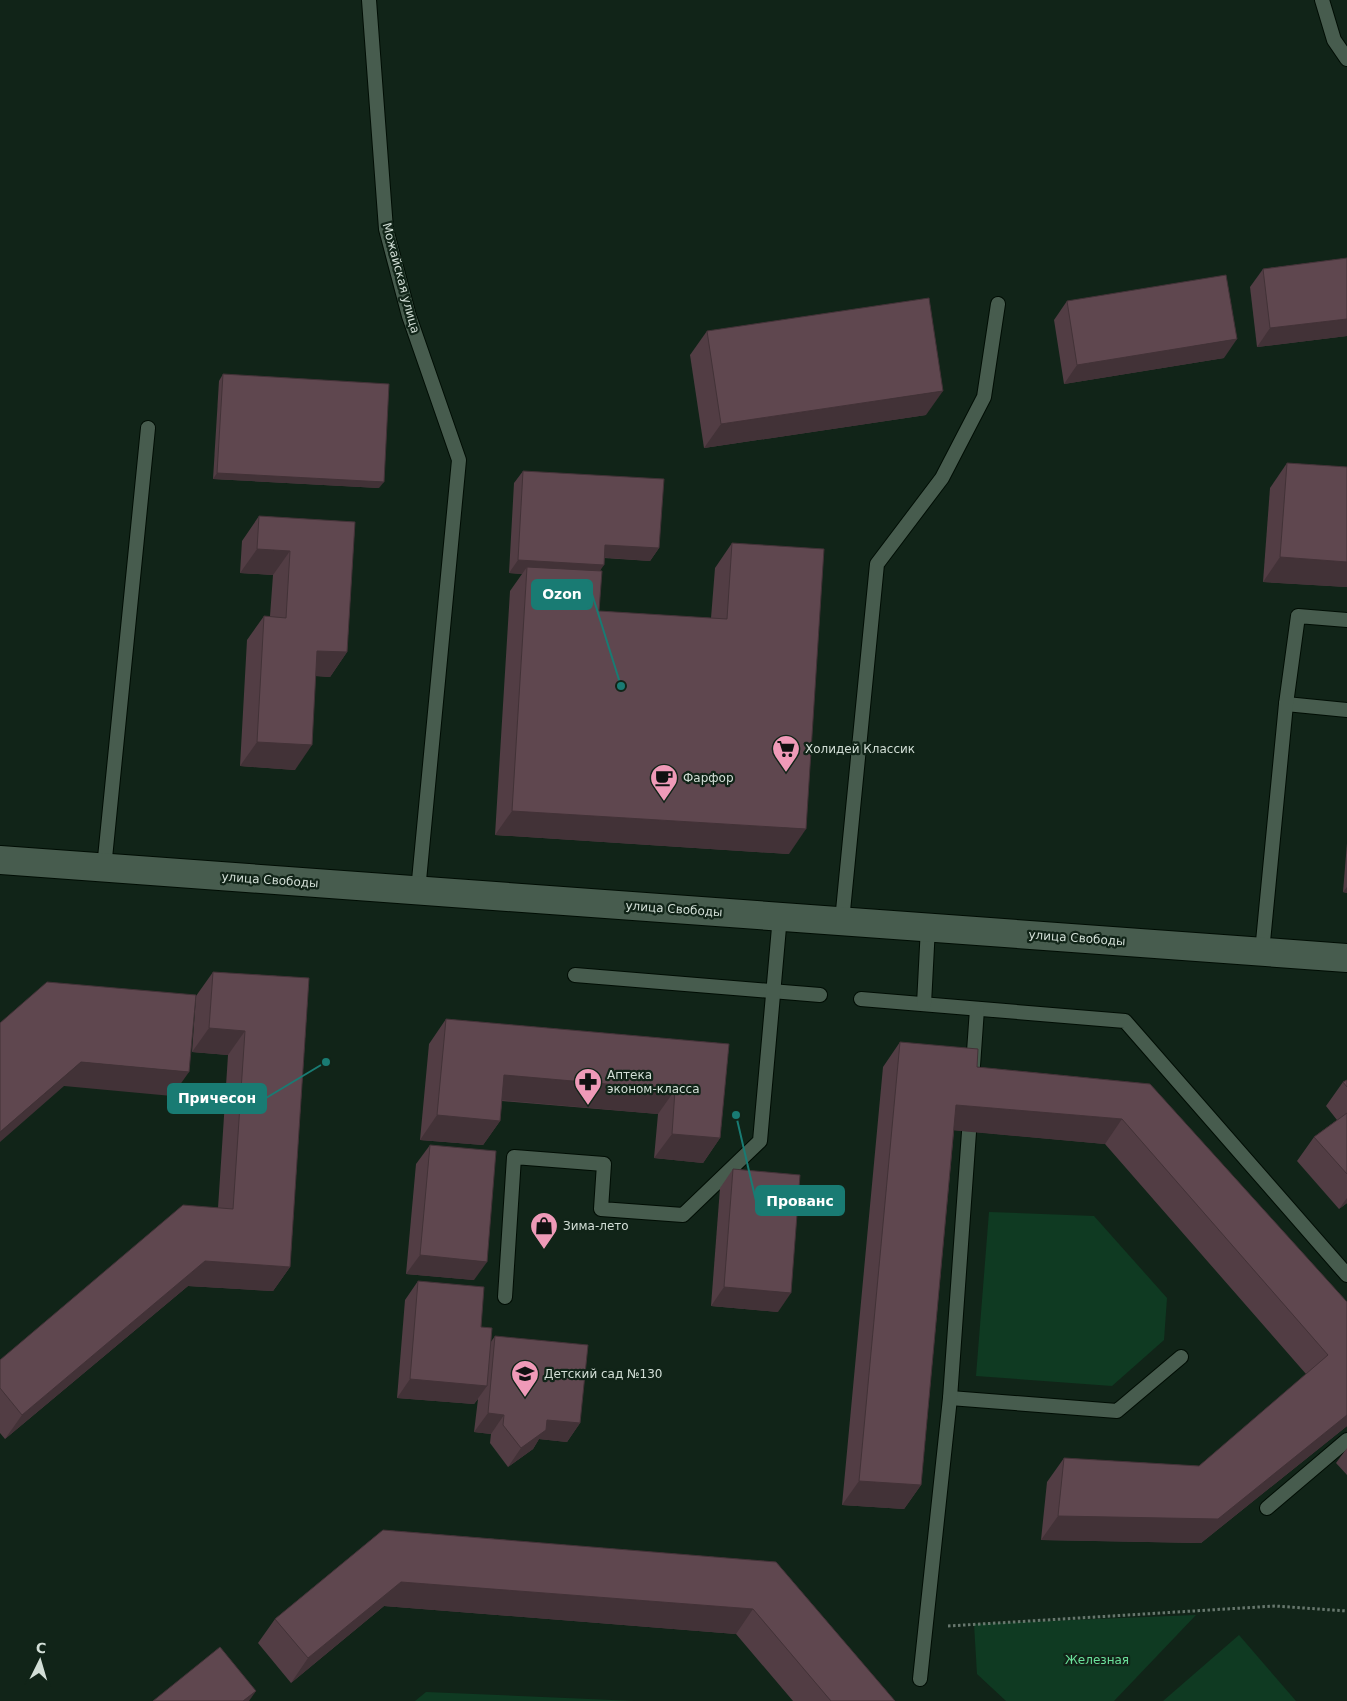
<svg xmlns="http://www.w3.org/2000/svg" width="1347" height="1701" viewBox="0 0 1347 1701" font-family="'DejaVu Sans',sans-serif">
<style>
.green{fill:#0f3a22}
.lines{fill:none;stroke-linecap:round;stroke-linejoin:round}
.lane-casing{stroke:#000d04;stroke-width:16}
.street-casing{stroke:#000d04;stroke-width:30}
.path{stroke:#67776d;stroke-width:3;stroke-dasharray:2.5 2.5;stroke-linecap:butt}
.lane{stroke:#475c4e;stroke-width:14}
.street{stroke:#475c4e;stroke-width:28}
.wall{fill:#523d44}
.shaded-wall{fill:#423237}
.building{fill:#5f474f;stroke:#423237}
.labels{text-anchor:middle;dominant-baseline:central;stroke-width:4.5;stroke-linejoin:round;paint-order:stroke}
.street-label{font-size:12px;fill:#d3dfd7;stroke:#112418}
.poi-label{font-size:12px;fill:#d3dfd7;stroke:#112418;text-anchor:start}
.park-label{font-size:12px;fill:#6ce29c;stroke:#112418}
.leader{fill:none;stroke:#197b73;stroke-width:2}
.callout-dot{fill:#197b73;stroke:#112418;stroke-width:2}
.callout{fill:#197b73;stroke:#197b73;stroke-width:2}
.callout-label{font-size:14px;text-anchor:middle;font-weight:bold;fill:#fff}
</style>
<rect width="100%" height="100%" fill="#112418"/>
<g class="green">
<polygon points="989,1212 1094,1216 1167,1298 1164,1340 1112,1386 976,1376"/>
<polygon points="1196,1615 1114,1701 1006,1701 977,1674 974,1624"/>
<polygon points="1239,1635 1296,1701 1163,1701"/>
<polygon points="426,1692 635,1701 415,1701"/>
</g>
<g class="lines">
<defs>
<g id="lane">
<polyline points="369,0 386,229 409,316 459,460 418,891"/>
<polyline points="1322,0 1334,40 1347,59"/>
<polyline points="1286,704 1347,710"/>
<polyline points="104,868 148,428"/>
<polyline points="842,921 877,564 942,478 984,397 998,304"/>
<polyline points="1262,952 1286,704 1298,616 1347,620"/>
<polyline points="575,975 820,995"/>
<polyline points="861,999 1125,1021 1347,1275"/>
<polyline points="924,1004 928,927"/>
<polyline points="973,1066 977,1009"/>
<polyline points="505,1297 514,1157 604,1164 601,1209 683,1215 760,1141 780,916"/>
<polyline points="950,1398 1117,1411 1181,1357"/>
<polyline points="1267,1508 1347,1440"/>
<polyline points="920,1679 950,1398 969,1132"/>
</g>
<polyline id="street" points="0,860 1347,958"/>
</defs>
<use href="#lane" class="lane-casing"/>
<use href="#street" class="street-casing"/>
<polyline class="path" points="948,1626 1275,1606 1347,1611"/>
<use href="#lane" class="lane"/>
<use href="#street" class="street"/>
</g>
<g class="wall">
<polygon points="1347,258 1347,336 1257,347 1250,287 1263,269"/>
<polygon points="1067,301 1224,358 1064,384 1054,320"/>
<polygon points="707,331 926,415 704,448 690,355"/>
<polygon points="223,374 379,488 213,479 219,381"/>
<polygon points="1287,463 1347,467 1347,587 1263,582 1270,488"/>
<polygon points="523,471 659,548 650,561 604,558 600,571 599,611 711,618 715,568 732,543 789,854 495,835 510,591 522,574 509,573 514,483"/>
<polygon points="259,516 355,522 347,652 330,677 316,676 295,770 240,766 247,640 264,616 270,616 273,575 240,573 242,541"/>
<polygon points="1347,843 1347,893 1343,892"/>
<polygon points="213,972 309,978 290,1267 273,1291 188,1286 5,1439 0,1433 0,1360 218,1208 228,1055 192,1052 196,996"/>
<polygon points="446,1019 729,1044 720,1138 703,1163 654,1158 658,1114 502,1101 500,1121 483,1145 420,1140 429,1044"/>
<polygon points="900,1042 977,1067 1150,1084 1347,1302 1347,1426 1201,1543 1041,1540 1047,1482 1064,1458 1199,1466 1306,1374 1105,1144 954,1130 921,1485 904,1509 842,1505 883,1067"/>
<polygon points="1347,1080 1347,1203 1339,1209 1297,1161 1314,1137 1337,1120 1326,1106 1343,1082"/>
<polygon points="430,1145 474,1280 406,1274 416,1164"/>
<polygon points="733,1169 778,1312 711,1306 720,1188"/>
<polygon points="418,1281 481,1327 490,1343 495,1336 580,1423 567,1442 539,1439 533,1449 508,1467 490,1443 491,1434 474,1432 478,1399 474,1404 397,1398 405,1300"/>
<polygon points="1347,1448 1347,1475 1336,1463"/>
<polygon points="383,1530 776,1562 895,1701 793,1701 736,1634 384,1606 291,1683 258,1643 275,1619"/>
</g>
<g class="shaded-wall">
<polygon points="1347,319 1347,336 1257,347 1270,328"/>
<polygon points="1237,339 1224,358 1064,384 1077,365"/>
<polygon points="943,391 926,415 704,448 721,424"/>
<polygon points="217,473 384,482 379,488 213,479"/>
<polygon points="605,545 659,548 650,561 596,557"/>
<polygon points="257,549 290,551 273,575 240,573"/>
<polygon points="1280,557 1347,562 1347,587 1263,582"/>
<polygon points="518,560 604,565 595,578 527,567 522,574 509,573"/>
<polygon points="317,651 347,652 330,677 300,675"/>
<polygon points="257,742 312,745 295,770 240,766"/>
<polygon points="512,811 806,829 789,854 495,835"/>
<polygon points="1347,887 1347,893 1343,892"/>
<polygon points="209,1028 245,1031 228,1055 192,1052"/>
<polygon points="81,1062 189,1072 172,1096 64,1086 0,1142 0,1132"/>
<polygon points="504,1075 675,1090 658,1114 487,1099"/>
<polygon points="956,1105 1122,1119 1105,1144 939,1129"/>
<polygon points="437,1115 500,1121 483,1145 420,1140"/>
<polygon points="672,1134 720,1138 703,1163 654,1158"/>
<polygon points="1347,1198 1347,1203 1339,1209"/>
<polygon points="420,1255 487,1262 474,1280 406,1274"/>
<polygon points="205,1261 290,1267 273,1291 188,1286 5,1439 22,1415"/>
<polygon points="724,1287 791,1293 778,1312 711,1306"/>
<polygon points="410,1379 487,1386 474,1404 397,1398"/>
<polygon points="488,1413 504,1415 491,1434 474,1432"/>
<polygon points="1347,1415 1347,1426 1201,1543 1041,1540 1058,1516"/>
<polygon points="547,1420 580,1423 567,1442 539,1439 533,1449 508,1467 521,1448"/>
<polygon points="859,1481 921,1485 904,1509 842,1505"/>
<polygon points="401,1582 753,1609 736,1634 384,1606 291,1683 308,1658"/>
<polygon points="256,1691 249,1701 243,1701"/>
</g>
<g class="building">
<polygon points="1347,258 1347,319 1270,328 1263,269"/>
<polygon points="1226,275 1237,339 1077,365 1067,301"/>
<polygon points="929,298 943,391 721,424 707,331"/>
<polygon points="223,374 389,384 384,482 217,473"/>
<polygon points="1287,463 1347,467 1347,562 1280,557"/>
<polygon points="523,471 664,479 659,548 605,545 604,565 518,560"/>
<polygon points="259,516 355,522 347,652 317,651 312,745 257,742 264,616 286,618 290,551 257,549"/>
<polygon points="732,543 824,549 806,829 512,811 527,567 602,571 599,611 727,619"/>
<polygon points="213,972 309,978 290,1267 205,1261 22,1415 0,1388 0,1360 183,1205 233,1209 245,1031 209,1028"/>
<polygon points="47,982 196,995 189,1072 81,1062 0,1132 0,1023"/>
<polygon points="446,1019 729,1044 720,1138 672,1134 675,1090 504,1075 500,1121 437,1115"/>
<polygon points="900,1042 978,1049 977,1067 1150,1084 1347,1302 1347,1415 1218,1519 1058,1516 1064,1458 1199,1466 1328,1355 1122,1119 956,1105 921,1485 859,1481"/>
<polygon points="1347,1080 1347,1087 1343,1082"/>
<polygon points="1347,1113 1347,1174 1314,1137"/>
<polygon points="430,1145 496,1151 487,1262 420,1255"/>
<polygon points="733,1169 800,1175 791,1293 724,1287"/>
<polygon points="418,1281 484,1287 481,1327 492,1328 487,1386 410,1379"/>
<polygon points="495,1336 588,1345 580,1423 547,1420 546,1430 521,1448 503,1425 504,1415 488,1413"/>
<polygon points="383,1530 776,1562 895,1701 831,1701 753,1609 401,1582 308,1658 275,1619"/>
<polygon points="220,1647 256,1691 243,1701 153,1701"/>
</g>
<defs>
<symbol id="supermarket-pin" viewBox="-11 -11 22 30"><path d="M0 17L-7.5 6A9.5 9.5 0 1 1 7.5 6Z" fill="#ef9ab8" stroke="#112418"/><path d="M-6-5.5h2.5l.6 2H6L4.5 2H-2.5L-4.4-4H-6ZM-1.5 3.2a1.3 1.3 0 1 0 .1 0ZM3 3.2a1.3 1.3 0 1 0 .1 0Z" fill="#111"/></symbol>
<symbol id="cafe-pin" viewBox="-11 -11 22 30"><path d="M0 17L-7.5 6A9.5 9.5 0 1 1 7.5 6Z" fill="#ef9ab8" stroke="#112418"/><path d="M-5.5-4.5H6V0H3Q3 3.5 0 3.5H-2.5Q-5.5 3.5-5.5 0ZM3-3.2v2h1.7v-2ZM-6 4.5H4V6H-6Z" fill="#111"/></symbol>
<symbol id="pharmacy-pin" viewBox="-11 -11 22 30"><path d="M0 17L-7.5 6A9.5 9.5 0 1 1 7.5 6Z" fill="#ef9ab8" stroke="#112418"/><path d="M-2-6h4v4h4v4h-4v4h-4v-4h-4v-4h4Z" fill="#111"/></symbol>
<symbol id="shop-pin" viewBox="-11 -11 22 30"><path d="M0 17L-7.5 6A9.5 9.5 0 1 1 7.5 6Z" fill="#ef9ab8" stroke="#112418"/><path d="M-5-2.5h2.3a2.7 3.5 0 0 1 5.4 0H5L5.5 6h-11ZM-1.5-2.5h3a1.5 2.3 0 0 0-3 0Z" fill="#111"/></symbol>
<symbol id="school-pin" viewBox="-11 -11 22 30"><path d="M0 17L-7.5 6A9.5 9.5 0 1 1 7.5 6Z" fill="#ef9ab8" stroke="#112418"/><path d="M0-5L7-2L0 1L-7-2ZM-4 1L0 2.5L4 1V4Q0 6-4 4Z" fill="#111"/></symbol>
</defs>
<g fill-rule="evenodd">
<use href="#supermarket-pin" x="770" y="733" width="32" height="43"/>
<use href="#cafe-pin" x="648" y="762" width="32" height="43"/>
<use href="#pharmacy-pin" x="572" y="1066" width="32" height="43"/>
<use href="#shop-pin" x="528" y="1210" width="32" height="43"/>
<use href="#school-pin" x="509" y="1358" width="32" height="43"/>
</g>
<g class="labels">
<g class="street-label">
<text transform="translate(401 278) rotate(75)">Можайская улица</text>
<text transform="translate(270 880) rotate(4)">улица Свободы</text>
<text transform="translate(674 909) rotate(4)">улица Свободы</text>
<text transform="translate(1077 938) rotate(4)">улица Свободы</text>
</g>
<g class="poi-label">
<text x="805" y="749">Холидей Классик</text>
<text x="683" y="778">Фарфор</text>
<text x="607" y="1075">Аптека<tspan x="607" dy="14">эконом-класса</tspan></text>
<text x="563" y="1226">Зима-лето</text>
<text x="544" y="1374">Детский сад №130</text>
</g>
<g class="park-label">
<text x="1097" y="1660">Железная</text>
</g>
</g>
<path class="leader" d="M621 686L592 594M326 1062L266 1098M736 1115L756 1201"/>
<g class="callout-dot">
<circle cx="621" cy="686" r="5"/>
<circle cx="326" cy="1062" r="5"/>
<circle cx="736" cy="1115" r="5"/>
</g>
<g class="callout">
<rect x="532" y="580" width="60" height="29" rx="5"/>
<rect x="168" y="1084" width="98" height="29" rx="5"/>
<rect x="756" y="1186" width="88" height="29" rx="5"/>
</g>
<g class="callout-label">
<text x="562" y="599">Ozon</text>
<text x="217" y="1103">Причесон</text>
<text x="800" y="1206">Прованс</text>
</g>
<g transform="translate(40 1661) rotate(5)" stroke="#112418" stroke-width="4" paint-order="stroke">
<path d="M0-4L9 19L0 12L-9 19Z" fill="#d3dfd7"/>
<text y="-8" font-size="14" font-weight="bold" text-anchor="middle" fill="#d3dfd7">С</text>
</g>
</svg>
